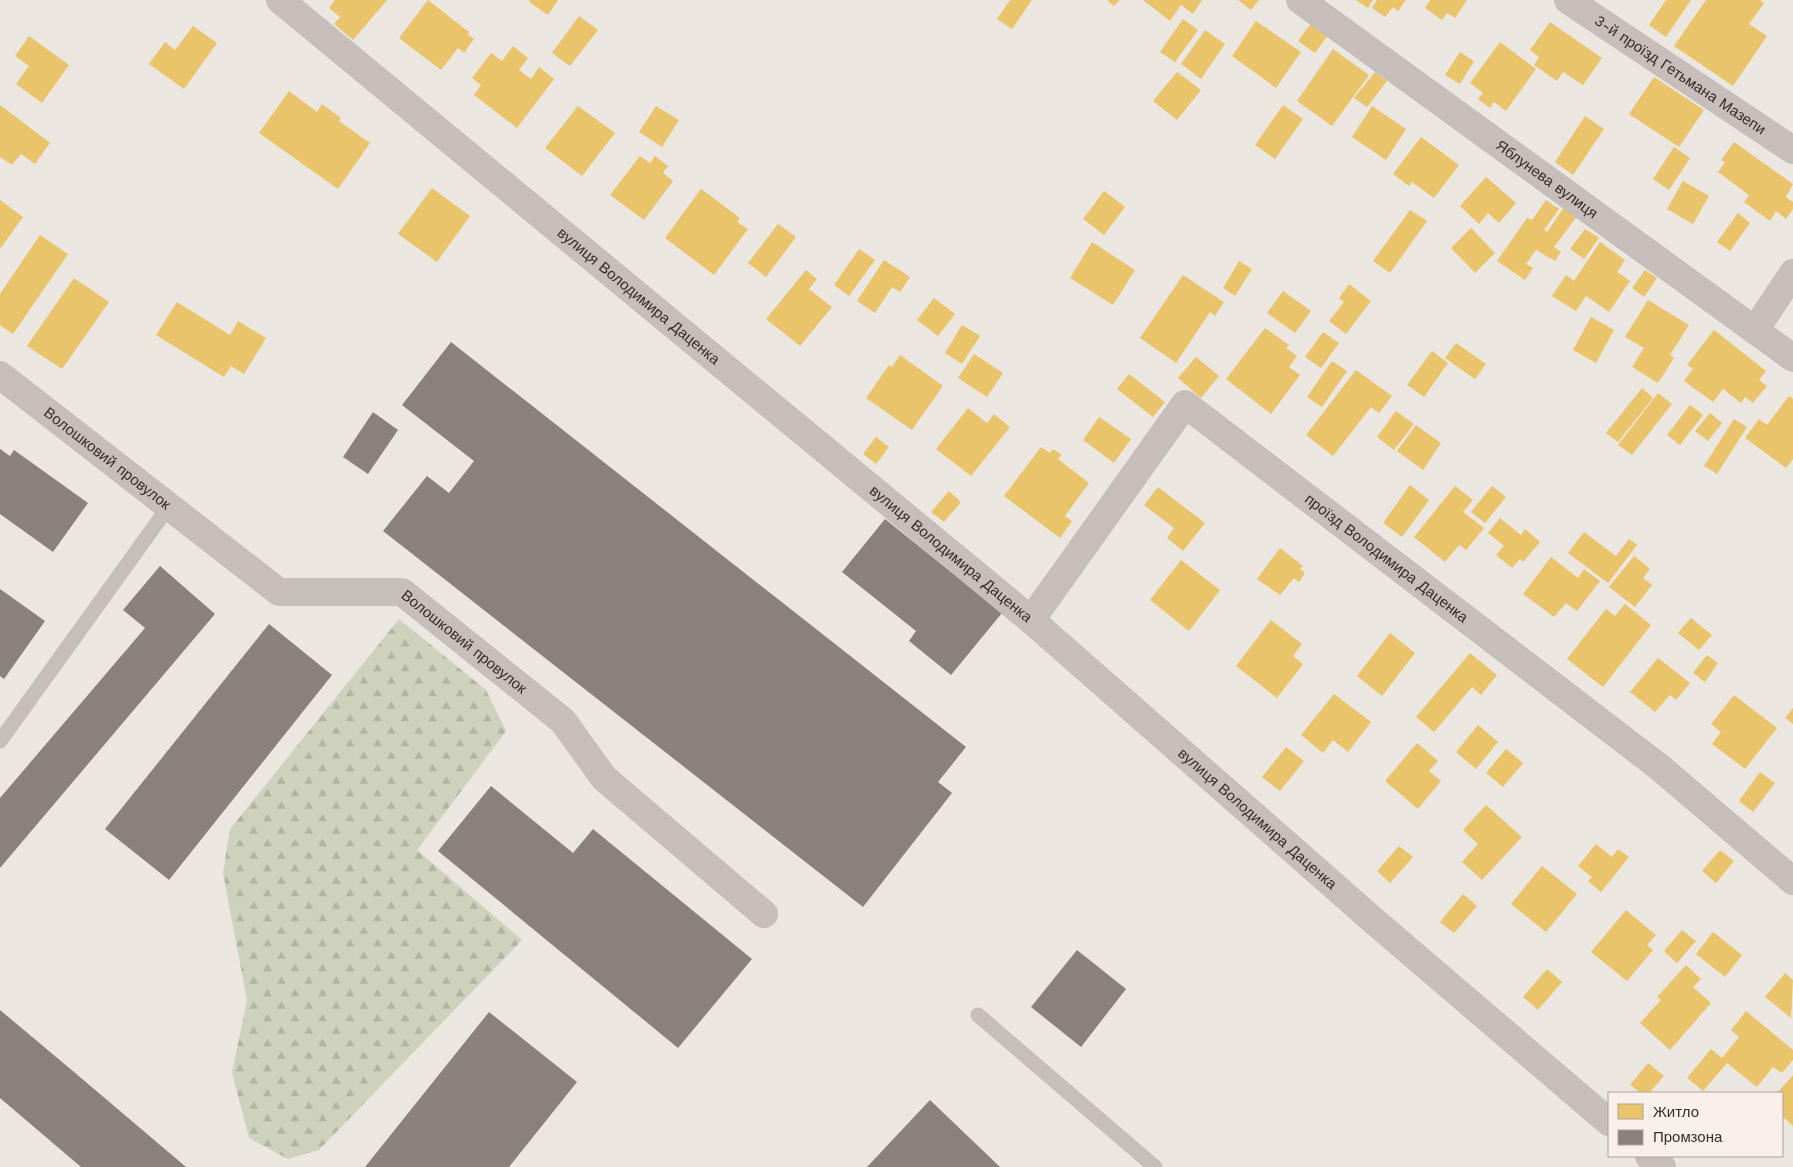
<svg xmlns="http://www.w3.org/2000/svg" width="1793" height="1167" viewBox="0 0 1793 1167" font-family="'Work Sans',sans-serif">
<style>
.forest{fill:url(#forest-firs)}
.homes{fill:#e9c46a}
.industry{fill:#8a817c}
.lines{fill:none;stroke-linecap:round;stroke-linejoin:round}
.service{stroke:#c5beba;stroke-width:15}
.minor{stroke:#c5beba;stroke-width:28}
.labels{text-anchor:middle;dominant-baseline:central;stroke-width:5;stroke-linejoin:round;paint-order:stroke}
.street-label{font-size:15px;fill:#352c28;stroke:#f8f0e8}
</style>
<defs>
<pattern id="forest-firs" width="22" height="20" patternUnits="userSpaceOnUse" patternTransform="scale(1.25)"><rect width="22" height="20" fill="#ced1bc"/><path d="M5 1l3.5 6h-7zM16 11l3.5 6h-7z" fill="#b2b4a2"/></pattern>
</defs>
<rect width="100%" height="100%" fill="#ece6e1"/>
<polygon class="forest" points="399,619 486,690 506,731 417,850 522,940 319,1150 288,1159 249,1138 232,1073 247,1000 223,873 230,829"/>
<g class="homes">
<polygon points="335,0 387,0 353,40 334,24 340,17 329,8"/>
<polygon points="428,0 469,32 468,35 474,39 464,53 458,48 441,70 399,38"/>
<polygon points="530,0 558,0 548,15 529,2"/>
<polygon points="1010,0 1032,0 1012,29 997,19"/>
<polygon points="1107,0 1120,0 1114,6"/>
<polygon points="1143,0 1202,0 1193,14 1181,5 1170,21"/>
<polygon points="1238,0 1259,0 1251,10"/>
<polygon points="1356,0 1373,0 1368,8"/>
<polygon points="1377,0 1406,0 1398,11 1393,7 1385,17 1372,8"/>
<polygon points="1430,0 1467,0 1455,18 1447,13 1442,20 1425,8"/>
<polygon points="1666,0 1691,0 1666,37 1649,25"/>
<polygon points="1706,0 1760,0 1764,3 1749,24 1767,36 1733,86 1674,46"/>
<polygon points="579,16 598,30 570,66 552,53"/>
<polygon points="1183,19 1198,30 1175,62 1160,52"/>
<polygon points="1256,21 1301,52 1276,88 1232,56"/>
<polygon points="1312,22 1329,34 1315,53 1298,41"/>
<polygon points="1550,22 1602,58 1583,85 1563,72 1557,81 1534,65 1539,57 1530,50"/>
<polygon points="193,26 217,43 184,89 149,64 165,42 175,50"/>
<polygon points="1205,30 1225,44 1201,79 1181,64"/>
<polygon points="29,36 69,65 42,103 16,84 29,66 15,56"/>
<polygon points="1500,42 1536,69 1506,111 1494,102 1490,108 1478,99 1483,93 1470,83"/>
<polygon points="513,46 528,58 519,70 531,79 539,67 554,79 517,128 474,95 481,85 472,78 491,53 502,61"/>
<polygon points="1333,49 1369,75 1332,126 1297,101"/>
<polygon points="1460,52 1474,61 1460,84 1445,75"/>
<polygon points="1177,72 1201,90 1177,120 1153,101"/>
<polygon points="1375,72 1387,81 1367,107 1354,98"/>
<polygon points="1654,77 1704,110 1679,147 1629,114"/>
<polygon points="289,91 317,112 322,104 341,118 339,121 370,143 338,189 259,133"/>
<polygon points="0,105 50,143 35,164 21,154 12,165 0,157"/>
<polygon points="1283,105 1303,119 1275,159 1255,145"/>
<polygon points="578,106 615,133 582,176 545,148"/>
<polygon points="656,106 679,120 662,147 639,132"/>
<polygon points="1372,106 1406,129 1386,160 1352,137"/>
<polygon points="1585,116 1604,129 1573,175 1555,162"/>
<polygon points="1421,137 1459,165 1434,198 1412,182 1409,186 1393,174"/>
<polygon points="1734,142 1793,184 1786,197 1793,202 1793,209 1786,219 1776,211 1770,221 1744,202 1749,195 1718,172 1725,162 1721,160"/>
<polygon points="1674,147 1690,158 1669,190 1653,179"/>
<polygon points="640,156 650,163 655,156 668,166 663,173 673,181 644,220 610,195"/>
<polygon points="1486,177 1516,203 1499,223 1488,213 1479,224 1460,206"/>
<polygon points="1683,181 1709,196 1693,224 1667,209"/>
<polygon points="432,188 470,216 437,262 398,234"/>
<polygon points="701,189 740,218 737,222 748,229 714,275 665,238"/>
<polygon points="1104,191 1125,207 1104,235 1083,219"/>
<polygon points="0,200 23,217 0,249"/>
<polygon points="1546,200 1559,209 1544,230 1547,232 1565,206 1578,215 1554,247 1561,252 1555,261 1536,250 1526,264 1533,268 1525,280 1497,261 1527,218 1532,220"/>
<polygon points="1410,210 1427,221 1390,273 1373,261"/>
<polygon points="1738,213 1750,223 1730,251 1717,242"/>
<polygon points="778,224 796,237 766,277 748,263"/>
<polygon points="1471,228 1495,253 1475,273 1451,248"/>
<polygon points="1585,229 1599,238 1584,259 1570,249"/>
<polygon points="40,235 68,254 13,334 0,325 0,294"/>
<polygon points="1092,242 1135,270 1113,305 1070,278"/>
<polygon points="1600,242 1625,260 1617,272 1630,281 1609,312 1586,296 1576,311 1552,296 1566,275 1574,281"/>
<polygon points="859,249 875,260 849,296 834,285"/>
<polygon points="884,260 910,277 900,292 892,287 875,313 857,301"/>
<polygon points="1239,261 1252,269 1235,296 1223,288"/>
<polygon points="806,270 817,279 809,289 832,307 800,346 766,319"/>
<polygon points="1645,270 1657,278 1644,297 1632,288"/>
<polygon points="1183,275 1224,302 1215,316 1210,312 1176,363 1140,338"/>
<polygon points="74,278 109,302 62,369 27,346"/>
<polygon points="1349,284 1371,301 1346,334 1329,321 1344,302 1339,298"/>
<polygon points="1283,291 1311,311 1295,333 1267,313"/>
<polygon points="934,298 955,314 938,336 917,320"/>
<polygon points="1648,300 1689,325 1670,355 1674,358 1658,383 1632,367 1644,348 1625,337"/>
<polygon points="177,302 230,335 238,321 266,338 244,374 231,366 224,377 156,335"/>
<polygon points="1591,317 1614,330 1596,363 1573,350"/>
<polygon points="962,325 980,336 962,364 945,353"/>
<polygon points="1265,328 1289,345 1286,348 1297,356 1289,367 1300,375 1271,414 1226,379"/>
<polygon points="1714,330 1766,371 1759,380 1767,386 1753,403 1745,397 1741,403 1723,389 1713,402 1684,381 1693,369 1687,365"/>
<polygon points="1323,332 1339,343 1321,368 1305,357"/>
<polygon points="1456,343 1486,364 1475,379 1445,358"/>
<polygon points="1432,351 1448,363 1424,397 1407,385"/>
<polygon points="974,354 1003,373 987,397 958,378"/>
<polygon points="900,355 943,386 912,430 866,398 889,365 892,367"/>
<polygon points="1196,357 1219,376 1201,398 1178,378"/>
<polygon points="1332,361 1347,371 1322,407 1307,397"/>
<polygon points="1356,370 1392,396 1379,413 1371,407 1333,456 1306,435"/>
<polygon points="1129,374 1165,402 1153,417 1117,389"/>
<polygon points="1642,388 1653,398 1618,442 1606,433"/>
<polygon points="1658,393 1672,404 1632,455 1618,445"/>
<polygon points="1789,396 1793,399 1793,459 1786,468 1745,438 1759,419 1767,425"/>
<polygon points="1690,405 1703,415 1680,445 1667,435"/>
<polygon points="968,408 987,423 994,414 1010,427 971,476 936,449"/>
<polygon points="1396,411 1414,424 1394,450 1377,437"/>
<polygon points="1710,413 1722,423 1708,441 1695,431"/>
<polygon points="1099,417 1131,439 1114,463 1083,440"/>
<polygon points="1734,419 1747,427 1717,474 1704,466"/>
<polygon points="1416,425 1441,443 1423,470 1397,451"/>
<polygon points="876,437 889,447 876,464 863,454"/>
<polygon points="1041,447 1050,453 1053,449 1062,455 1058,459 1089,483 1065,516 1072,521 1060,538 1004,496"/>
<polygon points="1410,485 1429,500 1402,537 1383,523"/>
<polygon points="1455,486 1473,500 1463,512 1484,528 1466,550 1459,545 1445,562 1414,537"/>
<polygon points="1492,486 1506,497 1485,523 1471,512"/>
<polygon points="1158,487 1205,523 1183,551 1167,538 1174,528 1144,505"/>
<polygon points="949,491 961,502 944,522 931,512"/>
<polygon points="1500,518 1521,535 1525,529 1540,542 1523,562 1520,559 1512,568 1496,555 1504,546 1488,533"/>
<polygon points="1584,532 1616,556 1629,539 1637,545 1608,583 1568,553"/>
<polygon points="1280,548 1303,566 1300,569 1305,573 1299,582 1294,578 1280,595 1257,579"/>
<polygon points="1634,556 1650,569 1643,578 1652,585 1635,607 1609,587"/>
<polygon points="1551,557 1578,578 1584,569 1600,581 1577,611 1566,603 1554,617 1523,594"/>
<polygon points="1181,560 1220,590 1189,631 1150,600"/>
<polygon points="1625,604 1651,625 1603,687 1567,659 1606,609 1615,616"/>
<polygon points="1691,618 1712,635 1699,650 1678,633"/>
<polygon points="1271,620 1302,644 1293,656 1303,664 1277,698 1236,666"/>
<polygon points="1390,633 1415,653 1382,696 1357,676"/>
<polygon points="1470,653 1497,675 1481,695 1472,687 1434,732 1416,717"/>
<polygon points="1707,655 1718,663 1705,682 1693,673"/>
<polygon points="1658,658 1690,683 1676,700 1670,695 1655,712 1630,692"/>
<polygon points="1334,694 1371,722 1348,752 1333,740 1323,753 1301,735"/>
<polygon points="1734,695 1777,728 1745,769 1712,744 1721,732 1711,724"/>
<polygon points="1793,708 1793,724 1785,718"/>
<polygon points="1478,725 1498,742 1476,769 1456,752"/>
<polygon points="1417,743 1438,761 1429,771 1441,781 1418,809 1385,781"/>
<polygon points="1286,747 1304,761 1280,791 1262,777"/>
<polygon points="1506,749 1523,763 1503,787 1486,773"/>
<polygon points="1760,772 1775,783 1753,812 1739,801"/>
<polygon points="1486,805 1522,837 1482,880 1462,862 1478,844 1463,830"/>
<polygon points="1596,844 1612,857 1618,849 1629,857 1601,892 1588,881 1592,877 1578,866"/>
<polygon points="1399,846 1413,857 1390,883 1377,871"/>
<polygon points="1720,850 1734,861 1716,883 1702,871"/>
<polygon points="1542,866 1577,894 1546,932 1511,904"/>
<polygon points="1463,894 1477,906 1454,933 1440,922"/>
<polygon points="1626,910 1656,935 1647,945 1653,950 1627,981 1591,952"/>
<polygon points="1682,930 1696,941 1677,963 1664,951"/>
<polygon points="1713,932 1742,955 1725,977 1696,954"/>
<polygon points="1686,965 1701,979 1693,987 1711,1003 1670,1050 1640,1023 1661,1000 1657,997"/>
<polygon points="1547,969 1562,982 1538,1010 1523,997"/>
<polygon points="1785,973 1793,980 1791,1018 1765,997"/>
<polygon points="1746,1011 1793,1050 1793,1060 1782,1073 1773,1067 1757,1087 1727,1063 1703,1091 1687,1078 1711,1049 1722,1058 1739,1037 1731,1030"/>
<polygon points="1648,1063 1664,1076 1649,1093 1641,1093 1630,1085"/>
<polygon points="1793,1075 1793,1126 1782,1116 1782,1093 1777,1093"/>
</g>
<g class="industry">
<polygon points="451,342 966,747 938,782 952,793 863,907 383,531 427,476 449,493 474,461 402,405"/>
<polygon points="373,412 398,430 368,474 343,457"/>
<polygon points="0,449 10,456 14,450 88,503 53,552 0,514"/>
<polygon points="885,519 1002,613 951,675 909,641 916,631 842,572"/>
<polygon points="160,566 215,614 0,868 0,798 145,628 123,610"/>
<polygon points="0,589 45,621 4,679 0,676"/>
<polygon points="269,624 332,675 169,880 105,829"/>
<polygon points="491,786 573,853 593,829 752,959 678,1048 438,851"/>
<polygon points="1077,950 1126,989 1081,1047 1031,1007"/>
<polygon points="0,1010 74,1072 186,1167 81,1167 0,1098"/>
<polygon points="489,1012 577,1082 509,1167 365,1167"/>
<polygon points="930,1100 1000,1167 867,1167"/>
</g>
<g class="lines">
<g class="service">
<polyline points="0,741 169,506"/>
<polyline points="978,1015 1155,1167"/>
</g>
<g class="minor">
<path id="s1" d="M280 0 1031 620 1374 921 1609 1122"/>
<path id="s2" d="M1300 0 1793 358"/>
<path id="s3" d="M1568 0 1793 150"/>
<polyline points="1755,330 1793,273"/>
<path id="s4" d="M0 375 279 592H402L563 721 604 778 764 914"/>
<path id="s5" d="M1031 620 1185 404 1658 766 1793 881"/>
<polyline points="1649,1156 1662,1167"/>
</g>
</g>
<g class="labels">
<g class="street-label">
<text stroke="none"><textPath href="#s3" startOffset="135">3-й проїзд Гетьмана Мазепи</textPath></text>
<text stroke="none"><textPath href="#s2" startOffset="305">Яблунева вулиця</textPath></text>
<text stroke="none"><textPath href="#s1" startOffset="465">вулиця Володимира Даценка</textPath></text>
<text stroke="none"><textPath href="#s4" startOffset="136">Волошковий провулок</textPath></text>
<text stroke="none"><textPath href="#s1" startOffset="870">вулиця Володимира Даценка</textPath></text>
<text stroke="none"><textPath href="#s5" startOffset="519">проїзд Володимира Даценка</textPath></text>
<text stroke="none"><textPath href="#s4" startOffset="556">Волошковий провулок</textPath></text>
<text stroke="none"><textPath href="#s1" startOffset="1275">вулиця Володимира Даценка</textPath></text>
</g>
</g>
<rect x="1608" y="1092" width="175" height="65" fill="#f8f0e8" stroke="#aaa29b"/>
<rect x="1618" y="1104" width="25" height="15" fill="#e9c46a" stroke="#aaa29b"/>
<text x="1653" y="1117" font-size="15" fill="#352c28">Житло</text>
<rect x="1618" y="1130" width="25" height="15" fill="#8a817c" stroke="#aaa29b"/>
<text x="1653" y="1142" font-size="15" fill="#352c28">Промзона</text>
</svg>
